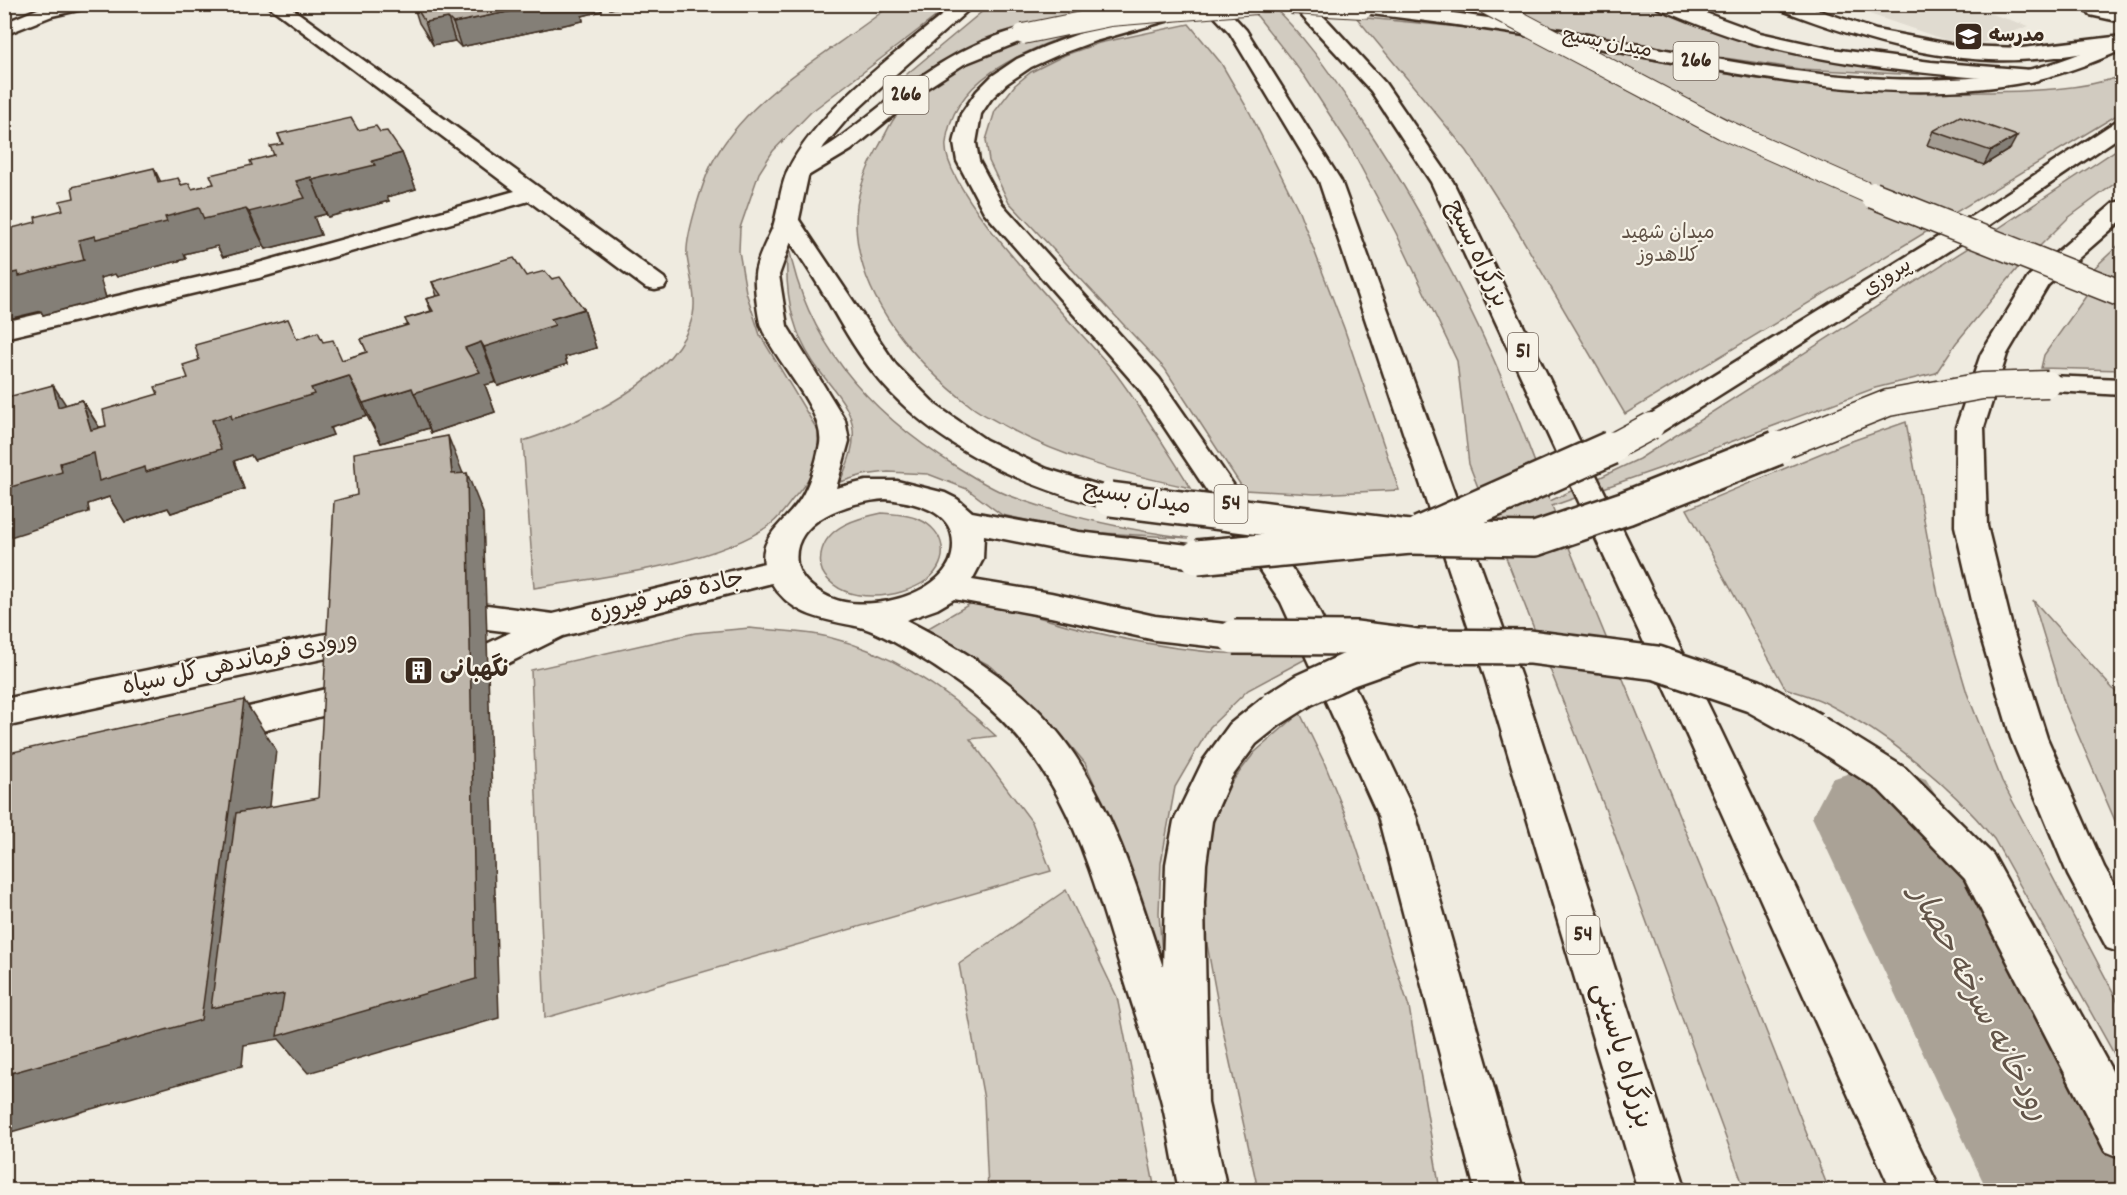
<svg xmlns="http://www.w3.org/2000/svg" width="2127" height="1195" viewBox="0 0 2127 1195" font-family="Dekko,'Playpen Sans Arabic',sans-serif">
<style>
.built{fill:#e0dbd0}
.green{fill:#d1cbc0;stroke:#867a6f;stroke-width:1.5}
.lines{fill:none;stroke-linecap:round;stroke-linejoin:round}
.river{fill:#aaa296;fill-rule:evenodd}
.minor-casing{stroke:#3b2a1e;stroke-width:5}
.major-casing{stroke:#3b2a1e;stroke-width:5}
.highway-casing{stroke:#3b2a1e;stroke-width:5}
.minor{fill:#f7f3e8;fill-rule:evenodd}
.major{fill:#f7f3e8;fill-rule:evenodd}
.highway{fill:#f7f3e8;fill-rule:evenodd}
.major-bridge-far2-casing{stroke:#3b2a1e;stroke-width:22;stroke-linecap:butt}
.major-bridge-far1-casing{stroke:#3b2a1e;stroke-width:29;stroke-linecap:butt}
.major-bridge-casing{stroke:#3b2a1e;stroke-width:38;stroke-linecap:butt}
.highway-bridge-far2-casing{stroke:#3b2a1e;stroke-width:22;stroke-linecap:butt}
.highway-bridge-far1-casing{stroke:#3b2a1e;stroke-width:29;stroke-linecap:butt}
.highway-bridge-casing{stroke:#3b2a1e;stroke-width:38;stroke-linecap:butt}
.major-bridge-far2{stroke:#f7f3e8;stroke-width:20}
.major-bridge-far1{stroke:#f7f3e8;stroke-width:26}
.major-bridge{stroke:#f7f3e8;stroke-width:33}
.highway-bridge-far2{stroke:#f7f3e8;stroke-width:20}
.highway-bridge-far1{stroke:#f7f3e8;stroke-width:26}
.highway-bridge{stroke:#f7f3e8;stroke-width:33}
.wall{fill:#a39c92;stroke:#3b2a1e;stroke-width:1.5}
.shaded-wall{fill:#847f77;stroke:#3b2a1e;stroke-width:1.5}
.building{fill:#bdb5aa;stroke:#3b2a1e;stroke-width:1.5}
.labels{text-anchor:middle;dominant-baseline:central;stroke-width:4.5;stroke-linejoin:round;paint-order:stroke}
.far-poi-label{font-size:20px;font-weight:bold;fill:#3b2a1e;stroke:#f7f3e8;text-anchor:start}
.far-street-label{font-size:20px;fill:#3b2a1e;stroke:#f7f3e8}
.far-park-label{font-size:20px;fill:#605246;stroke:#f7f3e8}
.shield{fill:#f7f3e8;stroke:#73665b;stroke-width:1.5}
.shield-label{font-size:22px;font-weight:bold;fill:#3b2a1e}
.street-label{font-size:24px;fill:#3b2a1e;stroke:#f7f3e8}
.poi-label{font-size:24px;font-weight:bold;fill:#3b2a1e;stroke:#f7f3e8;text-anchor:start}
.near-street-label{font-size:28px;fill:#3b2a1e;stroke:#f7f3e8}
.near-water-label{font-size:32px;font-style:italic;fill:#625448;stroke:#f7f3e8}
</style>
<rect width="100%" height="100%" fill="#efebe0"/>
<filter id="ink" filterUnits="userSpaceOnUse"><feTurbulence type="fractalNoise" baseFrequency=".0167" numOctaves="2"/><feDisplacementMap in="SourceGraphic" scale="12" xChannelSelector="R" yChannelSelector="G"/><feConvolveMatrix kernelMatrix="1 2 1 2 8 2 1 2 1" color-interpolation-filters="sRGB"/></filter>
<g filter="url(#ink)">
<polygon class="built" points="1843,5 1963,5 2029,26 1969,48"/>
<g class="green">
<path d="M891 5H951L811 112 773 151 759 173 740 228 739 251 746 292 760 335 818 431C820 462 813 477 792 500 786 508 779 518 771 524 716 564 602 577 534 588L523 441C579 423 678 379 693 315 697 296 689 274 687 256 685 236 705 173 716 156 755 90 833 51 891 5Z"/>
<path d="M990 5H1144L975 46C926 67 899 93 860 127L907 74Z"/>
<path d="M1244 5H1271C1302 33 1327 69 1351 104 1406 183 1453 270 1493 358 1514 405 1531 454 1550 501L1639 459 1971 246 2021 264 1956 343 1936 373 1875 388 1658 469 1552 506 1727 932 1829 1190H1745L1606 811 1492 522 1487 523 1491 521 1469 464 1457 361 1396 233 1348 143 1305 77 1258 17Z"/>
<polygon points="1390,5 1471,5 1491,16"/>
<polygon points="1503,5 1650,5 1713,30 1770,47 1806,56 1920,75 1800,69 1697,54 1539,24"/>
<polygon points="1356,17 1522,33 1648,101 1931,229 1625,414 1516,228 1467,151"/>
<polygon points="1189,24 1221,63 1250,113 1299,211 1344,328 1399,490 1315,494 1244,490 1165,369 1008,201 989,161 986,140 995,111 1015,85 1031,72 1065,55 1099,43"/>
<path d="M1081 30C1027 51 953 76 946 143 940 192 1082 331 1116 374 1143 410 1167 450 1191 488 1125 474 1062 458 1003 425 993 419 981 414 972 407 916 364 858 298 856 225 855 197 865 171 878 148 885 136 890 122 899 112 922 83 971 58 1005 45 1028 36 1057 35 1081 30Z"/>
<path d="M1578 46C1651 59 1724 76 1797 84 1861 92 1924 93 1988 92 2031 91 2081 90 2122 76V112L1948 217C1822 164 1699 108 1578 46Z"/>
<polygon points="2122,146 2122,178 2068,218 2035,251 1990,234"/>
<path d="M788 242C805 342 872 415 957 467 973 477 990 488 1008 495 1066 517 1127 530 1189 538L1085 532 1002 515 967 489 928 474 888 472 863 475 840 482C847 465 855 448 853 429 851 404 826 382 813 362 789 326 784 283 788 242Z"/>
<polygon points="2122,242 2122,284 2090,272"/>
<polygon points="2089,292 2122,304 2122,370 2041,368 2044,355"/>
<path d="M1906 422 1938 595 1967 693 2002 781 2122 1009V1068L1994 839C1949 784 1888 734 1824 702 1812 696 1798 693 1785 688L1687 509 1846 443Z"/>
<path d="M882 513C894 514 906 514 918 519 946 530 951 562 927 580 900 599 847 605 825 576 820 570 820 561 821 554 826 526 858 518 882 513Z"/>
<path d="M980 598C1059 626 1141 647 1224 653 1264 656 1307 649 1347 647L1313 655 1248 690 1210 727 1175 787 1161 863 1159 913 1164 982 1125 852 1085 763 1049 720 991 666 925 630Z"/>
<polygon points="2033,600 2122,699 2122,837 2064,702"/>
<path d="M750 628C776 631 803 631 828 637 891 652 949 692 996 736L970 739 1032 822 1051 871 545 1018 531 670 695 633Z"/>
<polygon points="1300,713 1324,762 1348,821 1409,1007 1440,1190 1258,1190 1222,1026 1206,939 1202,874 1211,827 1231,783 1255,752"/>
<polygon points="1066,890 1117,997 1155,1190 988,1190 984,1099 959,964"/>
</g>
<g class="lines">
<polygon class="river" points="1879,763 1926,779 2122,1113 2122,1190 1987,1190 1812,817 1832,779"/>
<defs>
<g id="minor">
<polygon points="56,4 89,4 87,8 52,16 4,35 4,23 40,8"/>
<polygon points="266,4 286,4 664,278 667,283 664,288 655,290 646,288 529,201 259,278 4,338 4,322 244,267 515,191"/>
<path d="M1774 4H1800L1876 30 1960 46 2022 48 2122 36V47C2079 54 2034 62 1990 60 1915 57 1845 34 1776 8Z"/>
<polygon points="2096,6 2122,12 2122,22 2090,15 2087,11 2090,7"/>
<polygon points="781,559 792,562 797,570 792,578 563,636 480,677 445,687 433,683 428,674 433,665 458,658 511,632 487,629 442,634 430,630 425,622 430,614 487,605 553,614"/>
<polygon points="371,625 383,628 388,637 383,646 4,727 4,699"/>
<polygon points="365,680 378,684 383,693 378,702 214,743 201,739 196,729 201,719 214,715"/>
</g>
<g id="major">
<path d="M1357 4C1400 4 1444 12 1488 18 1651 42 1816 92 1983 77 2013 74 2043 68 2071 57 2088 51 2105 42 2122 37V50C2088 65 2052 78 2015 84 1880 107 1721 71 1588 46 1513 32 1438 22 1363 13L1357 12 1354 8Z"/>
<path d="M1023 28 1029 30 1032 34 1029 38 964 64 924 90 851 150 806 177 798 179 790 177 787 172 790 167C806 158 823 150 838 139 898 94 948 47 1023 28Z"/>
<polygon points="2122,120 2122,135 1988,226 1661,432 1651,435 1641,432 1637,426 1641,420 1972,216 2115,122"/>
<polygon points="2122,201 2122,220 2048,285 2007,354 1984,427 1987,526 2012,627 2047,738 2104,867 2122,898 2122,953 2107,948 2068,875 2011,738 1978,627 1955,526 1956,427 1981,354 2029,276 2114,203"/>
<path d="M787 212 795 214 896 365 937 406 986 440 1047 469 1121 492 1125 499 1121 506 1110 509C1023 486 935 448 876 376 854 349 838 318 820 288 806 264 790 242 775 219L779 214Z"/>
<polygon points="2048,376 2122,379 2122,395 2038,390 2034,384 2038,378"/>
</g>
<g id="highway">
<path d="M956 4H975L897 73 847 119 824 146 809 172 799 219 779 275 787 326 845 420 849 441 836 488 866 481H897L945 493 957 499 972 512 1079 532 1197 546 1208 549 1213 557 1208 565 1197 568 1079 554 984 535 983 559 972 580 1051 593 1155 616 1234 625 1246 628 1251 637 1246 646 1234 649 1155 640 1051 617 954 599 937 609 906 620C953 644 1000 672 1038 710 1106 779 1133 877 1163 967L1166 864 1174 821 1203 761 1230 724 1261 699 1274 695 1287 699 1292 709 1287 719 1256 744 1231 778 1212 821 1206 864 1204 903 1208 1103 1227 1190H1179C1173 1162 1169 1132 1162 1103 1151 1058 1135 1014 1121 969 1084 848 1061 753 950 677 930 663 882 632 860 627 824 619 792 617 771 582 746 538 789 524 804 493 811 480 817 459 820 444 825 410 773 359 761 326 758 317 754 285 755 275 756 260 767 241 773 227 779 208 780 187 788 170 817 110 904 47 956 4ZM886 499C914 502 954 510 953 545 953 553 951 561 947 567 927 599 864 612 831 598 816 591 800 580 797 564 790 519 852 501 886 499Z"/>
<polygon points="1203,4 1222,4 1246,30 1341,181 1522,680 1686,1190 1638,1190 1486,680 1319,181 1230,33"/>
<polygon points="1291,4 1310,4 1328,21 1385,83 1453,182 1720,729 1940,1190 1891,1190 1684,729 1431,182 1371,91"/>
<path d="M1656 4H1681L1760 33 1832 49 1931 62 2031 70 2038 72 2041 76 2038 80 2031 82C1941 75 1849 68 1760 45 1725 36 1691 22 1658 8Z"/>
<polygon points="1171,9 1177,10 1180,14 1177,18 1095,41 1060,54 1031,67 1006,84 991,99 981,114 976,143 979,161 1002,204 1159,378 1313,599 1416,816 1523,1190 1475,1190 1378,816 1281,602 1139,389 984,212 957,161 954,143 961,114 977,91 992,76 1017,59 1046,46 1081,33"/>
<polygon points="1813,715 1826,719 1905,768 1993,855 2122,1089 2122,1158 2105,1151 1965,879 1879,790 1800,739 1795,729 1800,719"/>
</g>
</defs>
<use href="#minor" class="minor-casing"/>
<use href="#major" class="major-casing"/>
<use href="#highway" class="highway-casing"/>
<use href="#minor" class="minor"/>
<use href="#major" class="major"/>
<use href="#highway" class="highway"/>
<defs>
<g id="major-bridge-far2">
<polyline points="1291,4 1363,8"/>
<polyline points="1023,34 1110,16 1256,4"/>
</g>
<g id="major-bridge-far1">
<polyline points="1608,449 1651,426"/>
<polyline points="1773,449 1888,403 1982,386 2048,384"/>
</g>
<g id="major-bridge">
<polyline points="1110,499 1410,537 1535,539 1626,508 1777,448"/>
<polyline points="1420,533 1611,448"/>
</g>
<polyline id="highway-bridge-far2" points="1486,4 1723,129 1877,197"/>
<polyline id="highway-bridge-far1" points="1873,195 2122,294"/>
<g id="highway-bridge">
<polyline points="1197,557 1410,537"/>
<polyline points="1234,637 1357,638 1411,645"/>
<polyline points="1274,709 1304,690 1348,670 1416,646 1530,647 1657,663 1754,696 1813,729"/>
</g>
</defs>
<use href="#major-bridge-far2" class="major-bridge-far2-casing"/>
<use href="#major-bridge-far1" class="major-bridge-far1-casing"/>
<use href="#major-bridge" class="major-bridge-casing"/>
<use href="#highway-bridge-far2" class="highway-bridge-far2-casing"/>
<use href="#highway-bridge-far1" class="highway-bridge-far1-casing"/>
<use href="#highway-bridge" class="highway-bridge-casing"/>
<use href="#major-bridge-far2" class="major-bridge-far2"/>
<use href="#major-bridge-far1" class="major-bridge-far1"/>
<use href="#major-bridge" class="major-bridge"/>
<use href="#highway-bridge-far2" class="highway-bridge-far2"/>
<use href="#highway-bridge-far1" class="highway-bridge-far1"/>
<use href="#highway-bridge" class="highway-bridge"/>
</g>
<g class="wall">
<polygon points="413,4 600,4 602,11 582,16 583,21 461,47 455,41 433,45 419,23"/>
<polygon points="606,4 666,4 637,10 631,5 610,9"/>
<polygon points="358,130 380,132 402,153 416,189 387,197 389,201 328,217 326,214 314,217 321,235 266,249 264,246 223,257 217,246 184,254 186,259 117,277 115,274 100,278 106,298 43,315 41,311 36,222 63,210 161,182 181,185 192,189 214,184 274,155 282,144 278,134"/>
<polygon points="1933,131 2010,149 1984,165 1927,145"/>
<polygon points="526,276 552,279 584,309 596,348 565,357 567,364 498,386 496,382 485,385 495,412 431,433 429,428 381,443 367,416 330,428 333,435 254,460 251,455 234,461 244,489 171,513 168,508 125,522 109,497 88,504 89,512 66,405 82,400 99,427 106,426 158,394 188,378 297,339 323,342 342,360 367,352 361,339 408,325 405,319 431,311 426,299 437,296 432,282"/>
</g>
<g class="shaded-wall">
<polygon points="4,4 22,4 4,8"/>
<polygon points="547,4 600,4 602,11 582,16 583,21 461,47 453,23"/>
<polygon points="609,4 631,4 631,5 610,9"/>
<polygon points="636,4 666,4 637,10"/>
<polygon points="448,18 455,41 433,45 425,22"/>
<polygon points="2017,136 2010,149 1984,165 1991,151"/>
<polygon points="402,153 416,189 387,197 389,201 328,217 312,180 372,161"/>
<polygon points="154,168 172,205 181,185 178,178 194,210 192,189 189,183 207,218 246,209 264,246 223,257 217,246 184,254 186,259 117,277 115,274 100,278 106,298 43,315 41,311 4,320 4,275 79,240 165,217 158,182"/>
<polygon points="311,177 326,214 314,217 321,235 266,249 249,212 296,181"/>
<polygon points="584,309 596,348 565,357 567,364 498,386 484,347 551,319"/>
<polygon points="481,342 496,382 485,385 495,412 431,433 414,393 465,348"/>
<polygon points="349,376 367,416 330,428 333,435 254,460 251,455 234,461 244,489 171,513 168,508 125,522 109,497 88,504 89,512 4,539 4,489 60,463 94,453 212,420"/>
<polygon points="53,385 79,425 58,407"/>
<polygon points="412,388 429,428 381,443 363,403"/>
<polygon points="82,400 107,440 91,430"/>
<polygon points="448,436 464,476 467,473 483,513 499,1018 308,1073 279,1039 244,1045 242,1066 4,1134 4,1075 244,700 276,750 249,1001 452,474"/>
</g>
<g class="building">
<polygon points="414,4 547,4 453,23 448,18 425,22"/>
<polygon points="1960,116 2017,136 1991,151 1933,131"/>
<polygon points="351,118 358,130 376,126 380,132 387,131 402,153 372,161 375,165 312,180 311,177 296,181 305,198 249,212 246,209 204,219 199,208 165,217 167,222 96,239 95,236 79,240 84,260 19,276 18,272 4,275 4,230 36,222 35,217 63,210 60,201 74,198 72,187 154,168 158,182 178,178 181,185 189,183 192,189 214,184 210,175 252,165 250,161 274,155 270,146 283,144 278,134"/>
<polygon points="514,258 526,276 545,271 552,279 560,277 584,309 551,319 555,325 484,347 481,342 465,348 480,372 414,393 412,388 363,403 349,376 311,388 314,394 232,419 231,415 212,420 221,449 146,472 145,467 99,481 94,453 60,463 62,472 4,489 4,398 53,385 58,407 82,400 91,430 106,426 103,410 158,394 155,387 188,378 183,365 199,360 195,345 288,319 297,339 318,332 323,342 333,340 342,360 367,352 361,339 408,325 405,319 433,311 426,299 441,295 432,282"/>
<polygon points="448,436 452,474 467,473 476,979 277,1036 284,994 211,1008 236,813 318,798 334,501 357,495 354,453"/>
<polygon points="244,700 201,1020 4,1075 4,754"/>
</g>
</g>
<defs>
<symbol id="school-square" viewBox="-11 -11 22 22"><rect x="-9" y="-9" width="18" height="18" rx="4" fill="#3b2a1e" stroke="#f7f3e8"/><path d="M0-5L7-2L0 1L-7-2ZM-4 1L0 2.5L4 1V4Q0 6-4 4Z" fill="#fff"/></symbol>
<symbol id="building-square" viewBox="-11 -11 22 22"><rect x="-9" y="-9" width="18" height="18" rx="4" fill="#3b2a1e" stroke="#f7f3e8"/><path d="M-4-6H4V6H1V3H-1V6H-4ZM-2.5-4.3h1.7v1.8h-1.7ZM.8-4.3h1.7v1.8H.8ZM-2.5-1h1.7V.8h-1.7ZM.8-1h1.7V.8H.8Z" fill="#fff"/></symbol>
</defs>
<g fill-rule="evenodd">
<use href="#school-square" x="1952" y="20" width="33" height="33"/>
<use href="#building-square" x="402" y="654" width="33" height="33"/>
</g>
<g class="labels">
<g class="far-poi-label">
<text x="1989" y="37">مدرسه</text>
</g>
<g class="far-street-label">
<text transform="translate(1607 44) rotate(11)">میدان بسیج</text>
<text transform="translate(1888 278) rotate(-32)">پیروزی</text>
</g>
<g class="far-park-label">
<text x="1668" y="234">میدان شهید<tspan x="1668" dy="23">کلاهدوز</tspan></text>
</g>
<g class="shield">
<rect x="1673.5" y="42" width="45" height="38" rx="4.5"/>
<rect x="883.5" y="76" width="45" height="38" rx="4.5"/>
<rect x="1508" y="333" width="30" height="38" rx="4.5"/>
<rect x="1214.5" y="485" width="33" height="38" rx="4.5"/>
<rect x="1566.5" y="916" width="33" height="38" rx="4.5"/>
</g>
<g class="shield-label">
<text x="1696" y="61">266</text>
<text x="906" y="95">266</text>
<text x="1523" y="352">51</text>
<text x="1231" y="504">54</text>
<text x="1583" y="935">54</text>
</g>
<g class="street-label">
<text transform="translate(1476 254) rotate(65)">بزرگراه بسیج</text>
<text transform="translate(1137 499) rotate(10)">میدان بسیج</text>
<text transform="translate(667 598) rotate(-14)">جاده قصر فیروزه</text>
<text transform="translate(240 664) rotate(-12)">ورودی فرماندهی کل سپاه</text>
</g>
<g class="poi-label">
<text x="440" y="671">نگهبانی</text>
</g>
<g class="near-street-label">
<text transform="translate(1620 1056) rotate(73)">بزرگراه یاسینی</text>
</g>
<g class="near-water-label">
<text transform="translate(1977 1004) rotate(62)">رودخانه سرخه حصار</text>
</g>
</g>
<rect width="2127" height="1195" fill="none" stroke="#f7f3e8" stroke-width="24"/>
<rect x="12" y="12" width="2103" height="1171" fill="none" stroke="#3b2a1e" stroke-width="2" filter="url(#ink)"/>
</svg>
